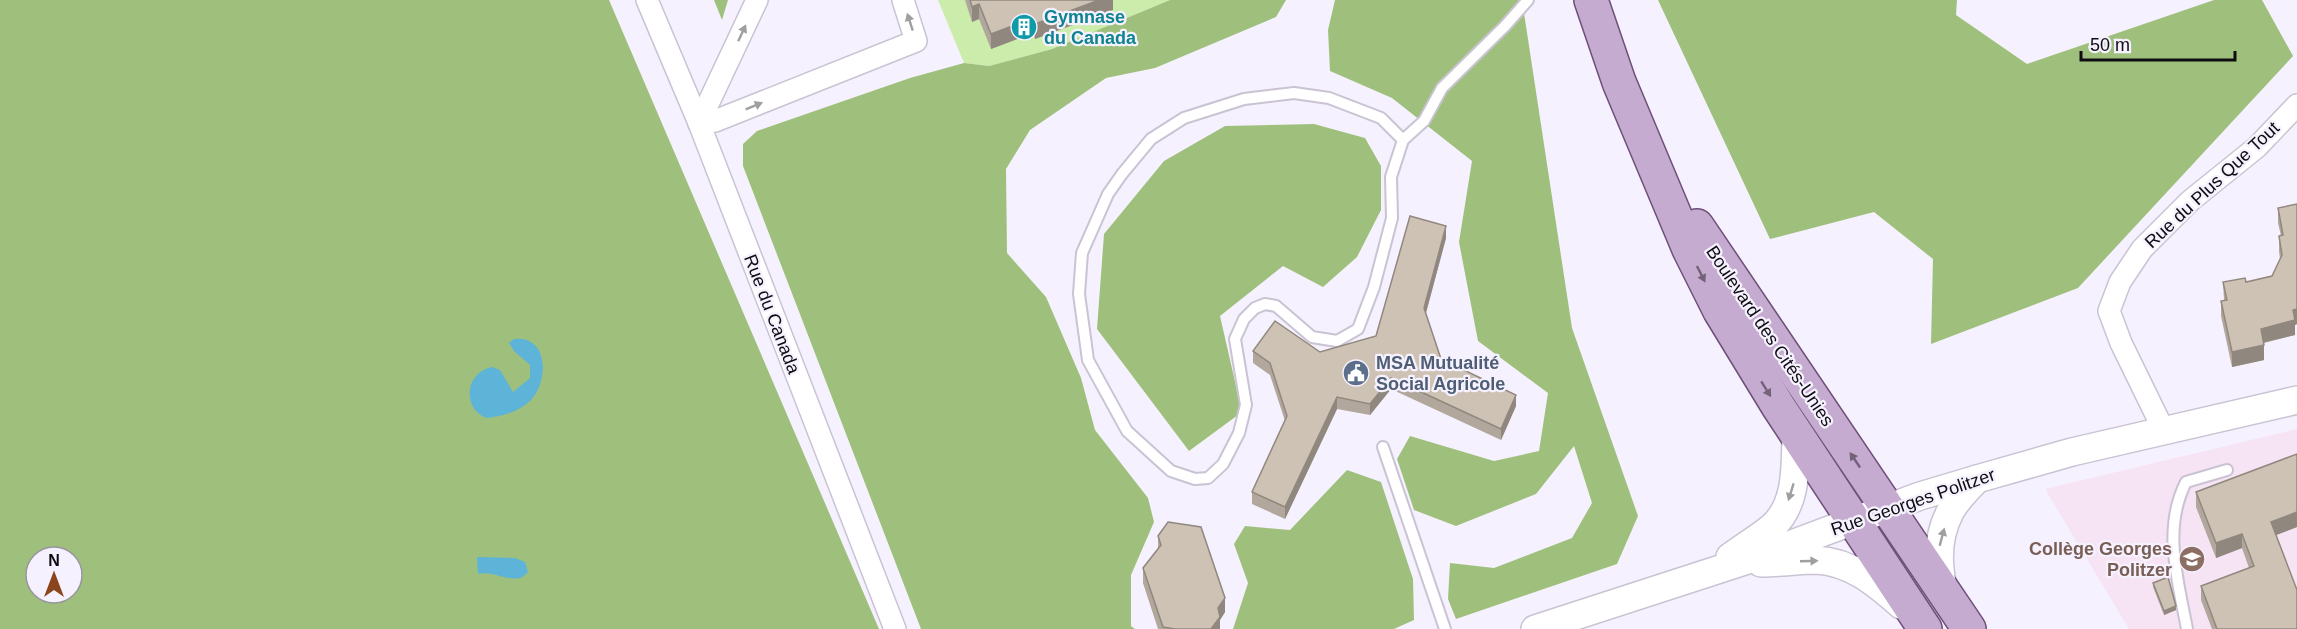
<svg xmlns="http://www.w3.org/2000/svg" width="2297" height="629" viewBox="0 0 2297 629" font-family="Arial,sans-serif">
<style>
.education{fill:#f6e3f4}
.green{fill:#cbecaa}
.forest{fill:#9fc07c;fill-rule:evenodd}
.water{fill:#5db4d8}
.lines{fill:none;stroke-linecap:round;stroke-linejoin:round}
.service-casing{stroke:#c9c3d3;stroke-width:14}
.minor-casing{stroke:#c9c3d3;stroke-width:24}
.tertiary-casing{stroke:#c9c3d3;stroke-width:30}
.primary-casing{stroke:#6d4f78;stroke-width:36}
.service{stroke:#fff;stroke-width:10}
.minor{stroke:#fff;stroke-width:21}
.tertiary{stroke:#fff;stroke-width:27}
.primary{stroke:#c6abd0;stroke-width:33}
.wall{fill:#b1a79c}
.shaded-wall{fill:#90887f}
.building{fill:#cec2b5;stroke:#90887f;stroke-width:1.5}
.oneway{fill:#9f9ea0}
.oneway2{fill:#73637a}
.labels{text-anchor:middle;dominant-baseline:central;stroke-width:4.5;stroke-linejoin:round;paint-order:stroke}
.culture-label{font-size:18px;font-weight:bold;fill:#0d838f;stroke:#f6f1fe;text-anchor:start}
.street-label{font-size:18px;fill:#0e0c11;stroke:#f6f1fe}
.service-label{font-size:18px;font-weight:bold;fill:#4e5e75;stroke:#f6f1fe;text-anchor:start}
.education-label{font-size:18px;font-weight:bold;fill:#785e54;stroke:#f6f1fe;text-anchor:end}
</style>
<rect width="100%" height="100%" fill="#f6f1fe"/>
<polygon class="education" points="2297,429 2297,629 2129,629 2045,489"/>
<polygon class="green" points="938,0 1170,0 1052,49 989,66 964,63"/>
<g class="forest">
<path d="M0 0H609L879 629H0ZM36 557H72V593H36Z"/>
<polygon points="714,0 728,0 722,20"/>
<polygon points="1170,0 1286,0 1276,17 1155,68 1106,78 1030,130 1006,169 1007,253 1046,297 1081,378 1095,430 1148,498 1154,522 1131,575 1131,626 1135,629 921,629 743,166 743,144 757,131 910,78 964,63 989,66 1052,49"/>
<polygon points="1335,0 1522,0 1572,328 1638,516 1617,564 1456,619 1448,599 1450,563 1494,568 1572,538 1592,503 1574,446 1536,494 1456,526 1414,510 1397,459 1410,436 1494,461 1539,451 1548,393 1478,341 1459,242 1472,161 1392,98 1330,71 1328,30"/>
<polygon points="1658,0 1957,0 1956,15 2027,64 2214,0 2262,0 2293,56 2078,288 1931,344 1933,259 1874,212 1770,239"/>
<polygon points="1314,124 1365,138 1381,166 1381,210 1357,257 1323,287 1283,266 1220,316 1242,412 1189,451 1097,329 1104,234 1164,161 1225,126"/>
<polygon points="1347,470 1381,482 1413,579 1414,620 1394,629 1233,629 1248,583 1234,544 1245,526 1290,530"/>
</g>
<g class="water">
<path d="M514 339C550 335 549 384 529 402 517 412 501 417 486 418 461 407 466 372 492 367L500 370 513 392 530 378V365L514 351 509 343Z"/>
<path d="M477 557 515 558 525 562 528 572C516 588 494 569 478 574Z"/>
</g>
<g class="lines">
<defs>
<g id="service">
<polyline points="1403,140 1381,118 1329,98 1294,93 1244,99 1184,118 1151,139 1122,174 1108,194 1082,253 1079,294 1088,360 1127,431 1171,471 1195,479 1208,478 1223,464 1239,433 1246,405 1235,339 1244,319 1255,308 1265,304 1276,306 1312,337 1337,341 1358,329 1374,287 1392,218 1391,177 1403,140 1424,121 1442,88 1505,26 1528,0"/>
<polyline points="1383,447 1445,629"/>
<path d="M2187 629C2178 580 2162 529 2186 482L2227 470"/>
</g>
<g id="minor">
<polyline points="647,0 699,123 895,629"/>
<polyline points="699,123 715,121 916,41 903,0"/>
<polyline points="699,123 757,0"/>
<polyline points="2163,429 2121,343 2109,311 2120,282 2142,249 2190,201 2257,147 2297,105"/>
</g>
<g id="tertiary">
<path d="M1730 557C1743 547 1759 538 1772 527 1798 504 1795 465 1796 434"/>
<path d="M1761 563C1780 563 1799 560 1817 560 1851 562 1876 583 1901 605"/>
<path d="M1944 591C1937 564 1937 537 1950 512 1956 500 1968 489 1977 479"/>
<polyline points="1535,629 1757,557 1920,496 1977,479 2072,452 2297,400"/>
</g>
<g id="primary">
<polyline points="1591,0 1619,82 1689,249 1720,311 1778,406 1925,629"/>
<polyline points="1697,226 1969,629"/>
</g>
</defs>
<use href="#service" class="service-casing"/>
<use href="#minor" class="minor-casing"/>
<use href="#tertiary" class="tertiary-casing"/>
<use href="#primary" class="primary-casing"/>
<use href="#service" class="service"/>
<use href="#minor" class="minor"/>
<use href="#tertiary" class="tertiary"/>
<use href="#primary" class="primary"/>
</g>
<g class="wall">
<polygon points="965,0 1113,0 1113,10 1035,39 1033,33 991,49 979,19 972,22"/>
<polygon points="2297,204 2297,324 2295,325 2295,335 2264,343 2264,360 2232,367 2221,316 2221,301 2224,300 2223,282 2246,282 2272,276 2280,259 2279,251 2279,236 2281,236 2278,223 2278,208"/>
<polygon points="1446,238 1426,313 1441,359 1516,406 1501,440 1391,389 1370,415 1337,409 1285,519 1252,504 1252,492 1285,421 1270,375 1253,363 1253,351 1320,352 1376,336"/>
<polygon points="2196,492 2297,527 2276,535 2297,629 2212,629 2201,600 2201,586 2249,568 2242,548 2216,558 2196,507"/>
<polygon points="1158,536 1225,612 1220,620 1220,629 1158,629 1143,583 1143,568 1158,549"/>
<polygon points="2153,583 2176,610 2164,615 2153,587"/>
</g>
<g class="shaded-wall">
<polygon points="1099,0 1113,0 1113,10 1035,39 1035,24"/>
<polygon points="979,4 979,19 972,22 972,7"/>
<polygon points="1033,18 1033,33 991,49 991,34"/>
<polygon points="1446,226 1446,238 1424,320 1424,308"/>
<polygon points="2297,309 2297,324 2295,325 2295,335 2261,343 2261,329 2293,310"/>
<polygon points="2264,345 2264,360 2232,367 2232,352"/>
<polygon points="1391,378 1391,389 1370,415 1370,404"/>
<polygon points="1516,395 1516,406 1501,440 1501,429"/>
<polygon points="1337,397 1337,409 1285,519 1285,507"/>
<polygon points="2297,512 2297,527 2271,537 2271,522"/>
<polygon points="2242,534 2242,548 2216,558 2216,543"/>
<polygon points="1225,598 1225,612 1220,620 1220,629 1211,629 1218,608"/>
<polygon points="2176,606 2176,610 2164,615 2164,611"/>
</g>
<g class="building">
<polygon points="970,0 1099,0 1035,24 1033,18 991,34 979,4 972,7"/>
<polygon points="2297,204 2297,309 2293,310 2295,320 2261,329 2264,345 2232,352 2221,301 2227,300 2223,282 2245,278 2246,282 2272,276 2282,255 2279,236 2283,235 2278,208"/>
<polygon points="1410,216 1446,226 1424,308 1441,359 1516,395 1501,429 1391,378 1370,404 1337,397 1285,507 1252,492 1287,416 1270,363 1253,351 1275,321 1320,352 1376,336"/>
<polygon points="2297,454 2297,512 2271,522 2297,590 2297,629 2217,629 2201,586 2254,566 2242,534 2216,543 2196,492"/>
<polygon points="1168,522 1201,527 1225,598 1218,608 1220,617 1211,629 1175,629 1163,627 1143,568 1161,545 1158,536"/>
<polygon points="2168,577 2176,606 2164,611 2153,583"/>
</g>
<defs><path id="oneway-solid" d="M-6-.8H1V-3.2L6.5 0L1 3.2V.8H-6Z" transform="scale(1.5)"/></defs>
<g class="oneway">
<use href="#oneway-solid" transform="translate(910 22) rotate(-108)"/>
<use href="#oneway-solid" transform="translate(742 33) rotate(-65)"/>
<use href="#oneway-solid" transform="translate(754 106) rotate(-22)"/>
<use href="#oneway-solid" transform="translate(1791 492) rotate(107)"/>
<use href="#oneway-solid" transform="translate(1942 537) rotate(-75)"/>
<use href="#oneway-solid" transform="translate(1809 561) rotate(-2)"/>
</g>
<g class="oneway2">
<use href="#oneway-solid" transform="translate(1701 274) rotate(63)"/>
<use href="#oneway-solid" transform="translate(1766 389) rotate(58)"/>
<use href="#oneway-solid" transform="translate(1855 460) rotate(-124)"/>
</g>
<defs>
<symbol id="building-disc" viewBox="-11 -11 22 22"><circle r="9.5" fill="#0f9aa8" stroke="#f6f1fe"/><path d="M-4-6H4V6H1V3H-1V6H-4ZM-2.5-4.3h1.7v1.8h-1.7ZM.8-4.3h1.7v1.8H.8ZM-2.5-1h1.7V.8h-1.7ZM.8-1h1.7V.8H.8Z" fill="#fff"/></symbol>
<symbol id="civic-disc" viewBox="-11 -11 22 22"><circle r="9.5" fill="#5c6f8a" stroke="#f6f1fe"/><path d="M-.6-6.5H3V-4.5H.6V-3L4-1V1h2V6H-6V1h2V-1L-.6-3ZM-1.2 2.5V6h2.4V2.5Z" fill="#fff"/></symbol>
<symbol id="school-disc" viewBox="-11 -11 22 22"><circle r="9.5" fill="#8d6e63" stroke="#f6f1fe"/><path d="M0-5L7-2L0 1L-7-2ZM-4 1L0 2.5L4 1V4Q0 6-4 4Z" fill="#fff"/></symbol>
</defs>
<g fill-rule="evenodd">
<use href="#building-disc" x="1009" y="12" width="30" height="30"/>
<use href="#civic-disc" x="1341" y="358" width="30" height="30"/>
<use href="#school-disc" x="2177" y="544" width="30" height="30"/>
</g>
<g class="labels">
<g class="culture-label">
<text x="1044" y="17">Gymnase<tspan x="1044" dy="21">du Canada</tspan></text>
</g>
<g class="street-label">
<text transform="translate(2212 185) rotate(-43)">Rue du Plus Que Tout</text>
<text transform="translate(772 314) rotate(69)">Rue du Canada</text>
<text transform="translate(1770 336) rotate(56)">Boulevard des Cités-Unies</text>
<text transform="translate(1913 502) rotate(-19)">Rue Georges Politzer</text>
</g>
<g class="service-label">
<text x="1376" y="363">MSA Mutualité<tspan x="1376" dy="21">Social Agricole</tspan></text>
</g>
<g class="education-label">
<text x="2172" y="549">Collège Georges<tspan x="2172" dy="21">Politzer</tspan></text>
</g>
</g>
<g transform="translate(54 575)"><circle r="28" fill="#f6f1fe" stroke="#99959f" stroke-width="1.5"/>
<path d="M0-4.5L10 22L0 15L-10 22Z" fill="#8a451c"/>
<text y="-9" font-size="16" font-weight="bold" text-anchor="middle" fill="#0e0c11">N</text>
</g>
<path d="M2081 51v9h154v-9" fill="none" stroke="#0e0c11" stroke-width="3"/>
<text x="2090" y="51" font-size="18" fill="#0e0c11" stroke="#f6f1fe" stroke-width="4.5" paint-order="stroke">50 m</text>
</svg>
